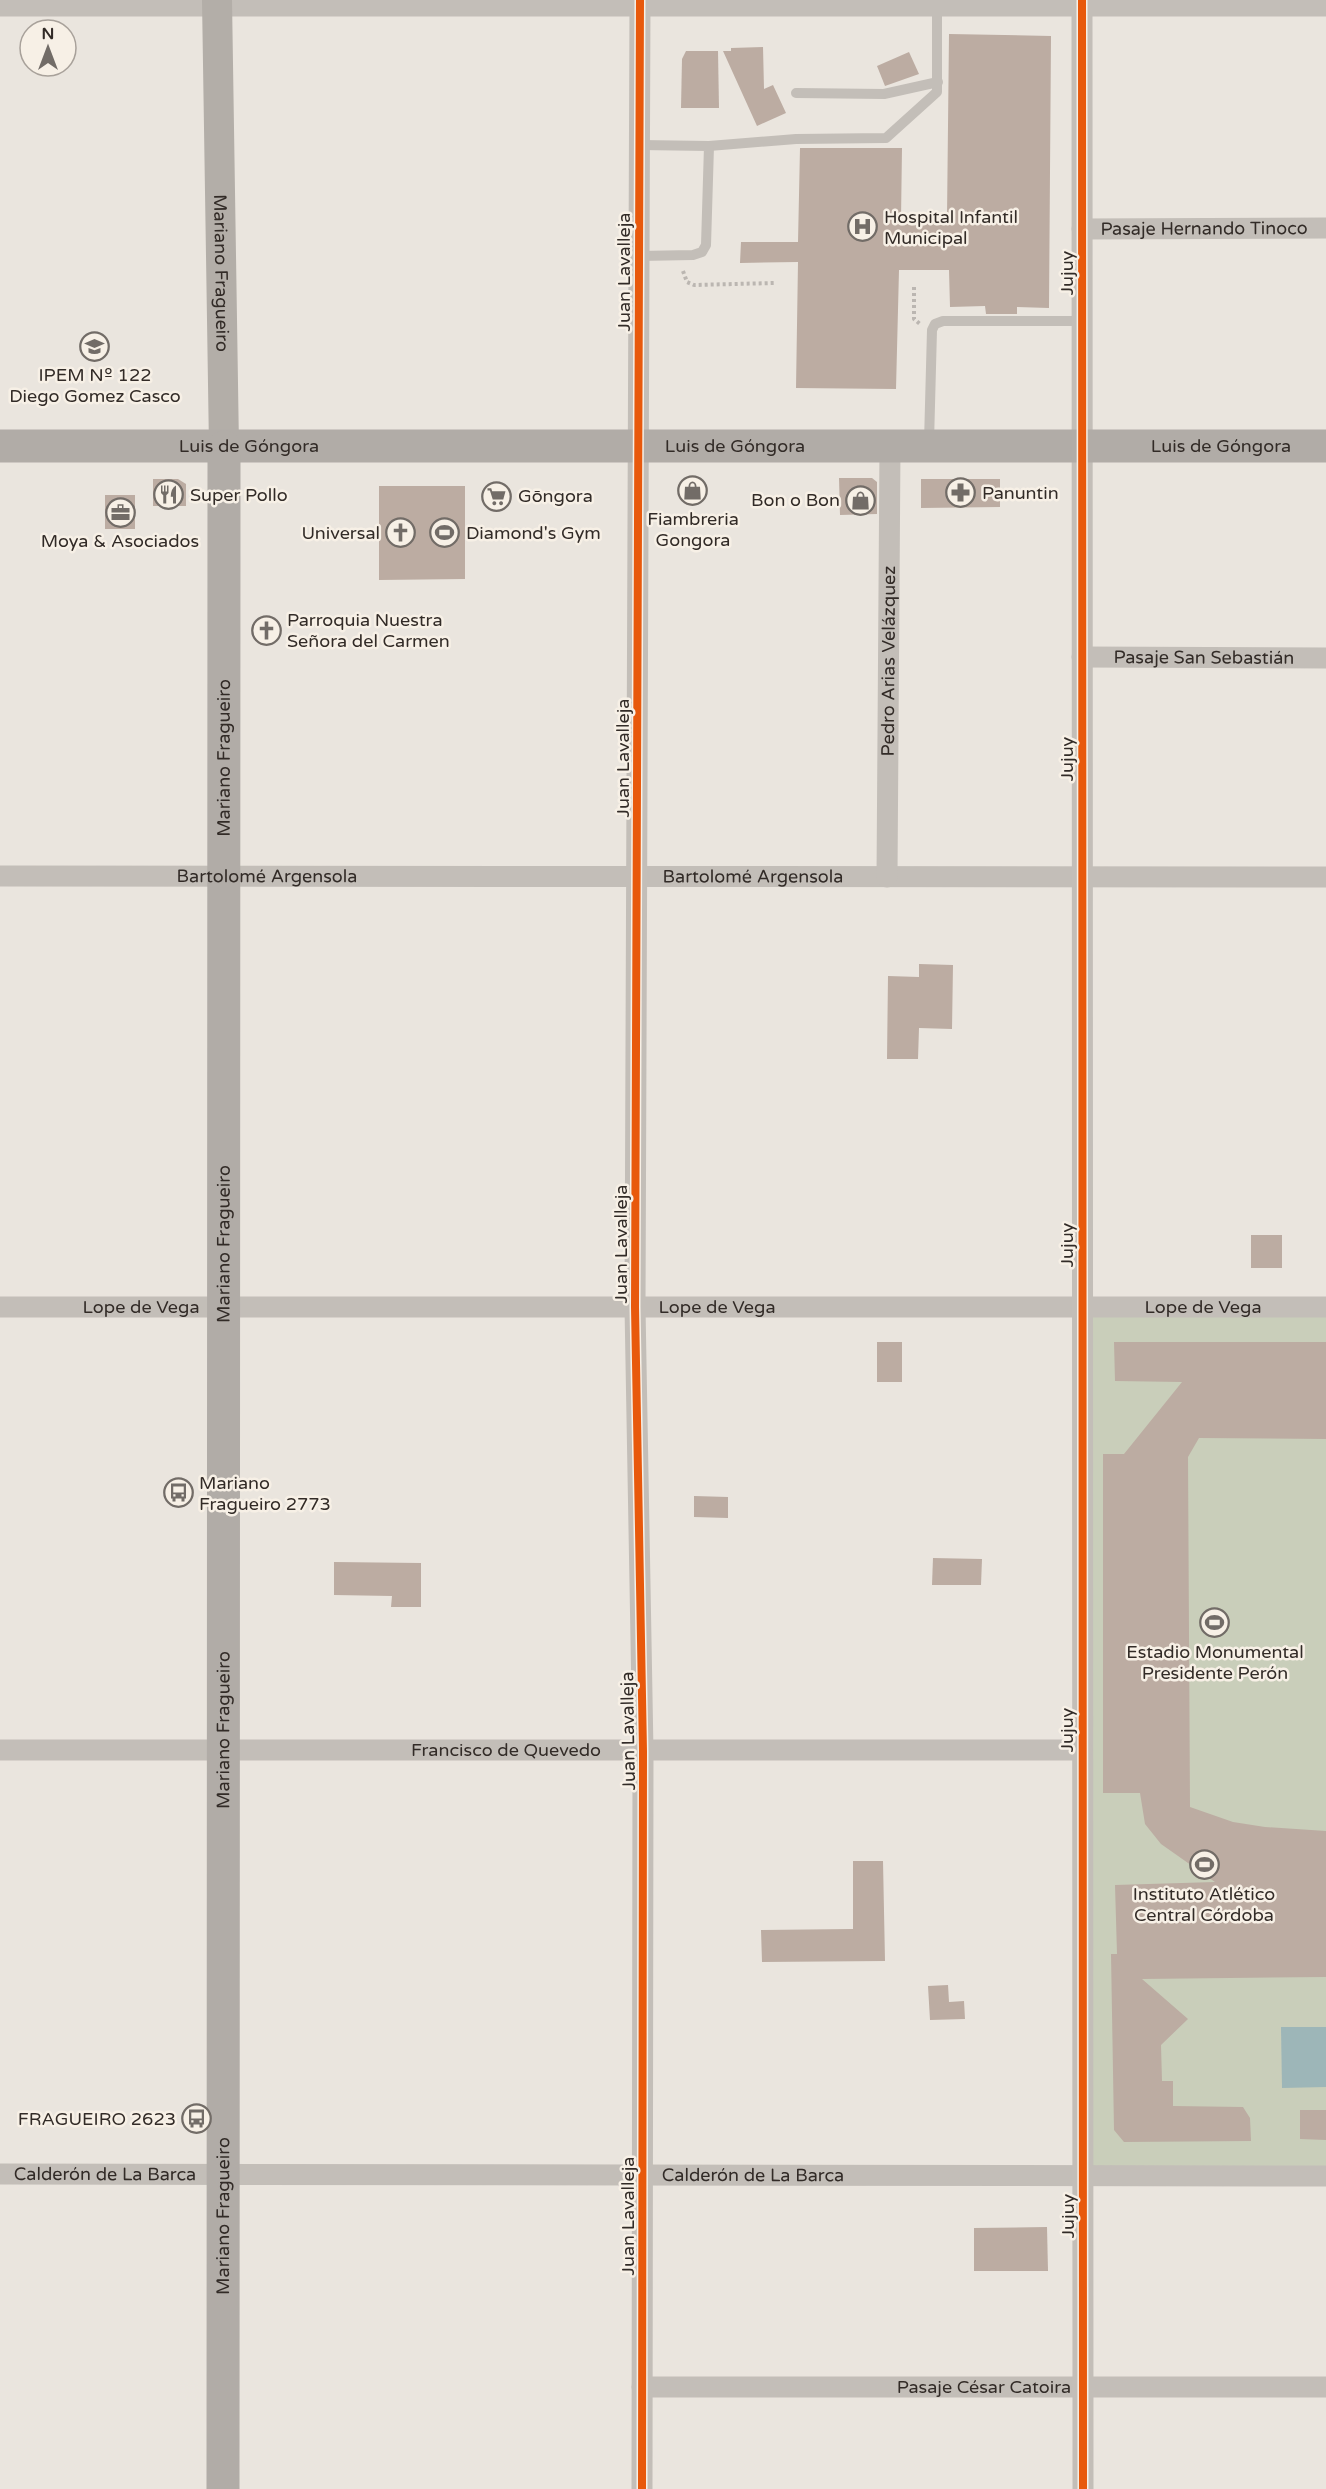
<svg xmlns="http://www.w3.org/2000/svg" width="1326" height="2489" viewBox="0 0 1326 2489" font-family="'Varela Round',sans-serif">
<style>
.green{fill:#c9ceba}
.water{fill:#9db6b8}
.building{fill:#bcaca2}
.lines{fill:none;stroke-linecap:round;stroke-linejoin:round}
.path{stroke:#bbb6b1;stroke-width:4;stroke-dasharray:3 3;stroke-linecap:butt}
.service{stroke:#c3beb8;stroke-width:10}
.minor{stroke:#c3beb8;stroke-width:21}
.secondary{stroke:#b3aea8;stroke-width:30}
.primary{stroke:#b1aca7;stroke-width:33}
.cycleway-casing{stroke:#f7f0e6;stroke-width:11}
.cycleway{stroke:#e8590c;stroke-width:8}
.labels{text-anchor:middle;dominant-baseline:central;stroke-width:5;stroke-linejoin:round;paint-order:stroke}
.poi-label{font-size:18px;fill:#322b27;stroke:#f7f0e6;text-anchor:start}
.street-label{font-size:18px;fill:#322b27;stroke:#f7f0e6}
</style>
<rect width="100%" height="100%" fill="#eae5de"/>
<polygon class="green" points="1082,1307 1326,1307 1326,2176 1083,2176"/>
<polygon class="water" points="1281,2027 1326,2027 1326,2087 1282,2088"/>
<g class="building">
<polygon points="949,34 1051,36 1049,308 1017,307 1017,314 986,314 985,306 950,307 949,270 899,270 896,389 796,388 798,262 740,263 741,242 798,242 800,148 902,148 901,219 947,217"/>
<polygon points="763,47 764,89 773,85 786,113 757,126 723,51 731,51 731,48"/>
<polygon points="686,51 718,51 719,108 681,108 682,59"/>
<polygon points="909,52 919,74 885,86 877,66"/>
<polygon points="839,478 872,478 877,482 877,514 840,515"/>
<polygon points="153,479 178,479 186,484 186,506 153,506"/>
<polygon points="921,479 1000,479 1000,507 921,508"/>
<polygon points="379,486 465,486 465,579 379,580"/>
<rect x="105" y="495" width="30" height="34"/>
<polygon points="919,964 953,965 952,1029 919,1028 918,1059 887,1059 888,976 919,977"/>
<rect x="1251" y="1235" width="31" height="33"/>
<rect x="877" y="1342" width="25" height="40"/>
<polygon points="1114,1342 1326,1342 1326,1439 1199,1438 1188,1457 1190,1807 1233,1822 1265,1827 1326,1831 1326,1977 1142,1979 1188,2019 1161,2045 1162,2081 1173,2081 1173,2106 1243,2107 1250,2118 1251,2141 1124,2142 1114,2130 1111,1954 1117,1954 1115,1885 1215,1882 1161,1844 1145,1824 1140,1793 1103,1793 1103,1454 1124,1454 1182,1382 1115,1381"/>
<polygon points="694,1496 728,1497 728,1518 694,1517"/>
<polygon points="933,1558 982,1559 981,1585 932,1585"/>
<polygon points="334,1562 421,1563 421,1607 391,1607 392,1596 334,1595"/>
<polygon points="853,1861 883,1861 885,1961 762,1962 761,1930 853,1929"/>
<polygon points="948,1985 949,2002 964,2001 965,2019 930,2020 928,1986"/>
<polygon points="1300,2110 1326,2110 1326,2140 1300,2139"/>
<polygon points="1047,2227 1048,2271 974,2271 974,2228"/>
</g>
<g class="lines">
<g class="path">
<polyline points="683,271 687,282 694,285 774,283"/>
<polyline points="914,287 914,319 920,324"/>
</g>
<g class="service">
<polyline points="796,93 884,94 938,82"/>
<polyline points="709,146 796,139 886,138 937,92 937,5"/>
<polyline points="639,256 693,255 702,252 706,245 709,146 640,145"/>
<polyline points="929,442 932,330 935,324 943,321 1082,321"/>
</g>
<g class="minor">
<polyline points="640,0 635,1307 643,1751 642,2489"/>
<polyline points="1082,0 1083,2489"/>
<polyline points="0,6 1326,6"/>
<path id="s1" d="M1082 229 1326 228"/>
<path id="s2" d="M1082 657 1326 658"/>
<path id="s3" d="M0 876 1326 877"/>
<path id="s4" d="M887 877 890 446"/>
<path id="s5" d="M0 1307H1326"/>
<path id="s6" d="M0 1750H1082"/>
<path id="s7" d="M0 2174 1326 2176"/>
<path id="s8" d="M642 2387H1326"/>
</g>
<path class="secondary" id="s9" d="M217 0 224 447"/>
<g class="primary">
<path id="s10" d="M0 446H1326"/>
<path id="s11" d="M223 2489 224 447"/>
</g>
<defs>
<g id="cycleway">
<polyline points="640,0 635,1307 643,1751 642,2489"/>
<polyline points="1082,0 1083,2489"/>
</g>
</defs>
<use href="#cycleway" class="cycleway-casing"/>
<use href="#cycleway" class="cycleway"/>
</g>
<defs>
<symbol id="hospital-ring" viewBox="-11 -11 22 22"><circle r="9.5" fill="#f7f0e6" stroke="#726c67" stroke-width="1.5"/><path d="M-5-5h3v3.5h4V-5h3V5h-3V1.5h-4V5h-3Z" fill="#726c67"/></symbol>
<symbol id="school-ring" viewBox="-11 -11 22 22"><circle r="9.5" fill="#f7f0e6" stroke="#726c67" stroke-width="1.5"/><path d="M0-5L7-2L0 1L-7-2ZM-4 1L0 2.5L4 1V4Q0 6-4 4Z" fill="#726c67"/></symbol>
<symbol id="shop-ring" viewBox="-11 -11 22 22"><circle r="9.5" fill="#f7f0e6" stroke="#726c67" stroke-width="1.5"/><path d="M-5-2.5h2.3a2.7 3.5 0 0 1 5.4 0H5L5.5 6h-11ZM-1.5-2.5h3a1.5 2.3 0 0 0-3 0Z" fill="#726c67"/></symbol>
<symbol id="pharmacy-ring" viewBox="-11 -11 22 22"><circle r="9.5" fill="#f7f0e6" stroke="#726c67" stroke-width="1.5"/><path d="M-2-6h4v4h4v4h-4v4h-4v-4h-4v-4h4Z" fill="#726c67"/></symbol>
<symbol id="restaurant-ring" viewBox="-11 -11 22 22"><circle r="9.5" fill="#f7f0e6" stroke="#726c67" stroke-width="1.5"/><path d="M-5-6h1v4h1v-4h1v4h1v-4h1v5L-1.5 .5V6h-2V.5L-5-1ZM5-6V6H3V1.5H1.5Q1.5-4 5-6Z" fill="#726c67"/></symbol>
<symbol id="supermarket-ring" viewBox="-11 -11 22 22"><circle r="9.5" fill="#f7f0e6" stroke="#726c67" stroke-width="1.5"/><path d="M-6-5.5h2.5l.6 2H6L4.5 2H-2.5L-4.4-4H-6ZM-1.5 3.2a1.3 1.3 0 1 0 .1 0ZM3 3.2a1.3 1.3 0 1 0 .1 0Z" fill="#726c67"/></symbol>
<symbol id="office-ring" viewBox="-11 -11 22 22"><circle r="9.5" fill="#f7f0e6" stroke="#726c67" stroke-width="1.5"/><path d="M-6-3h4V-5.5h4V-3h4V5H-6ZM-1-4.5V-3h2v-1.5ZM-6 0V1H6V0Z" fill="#726c67"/></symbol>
<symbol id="church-ring" viewBox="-11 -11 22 22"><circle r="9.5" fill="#f7f0e6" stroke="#726c67" stroke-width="1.5"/><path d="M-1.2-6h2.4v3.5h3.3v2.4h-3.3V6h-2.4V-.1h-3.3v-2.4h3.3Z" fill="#726c67"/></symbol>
<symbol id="stadium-ring" viewBox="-11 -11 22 22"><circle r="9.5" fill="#f7f0e6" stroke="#726c67" stroke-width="1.5"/><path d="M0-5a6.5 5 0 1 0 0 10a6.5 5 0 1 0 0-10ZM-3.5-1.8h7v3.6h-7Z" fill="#726c67"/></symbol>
<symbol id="bus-ring" viewBox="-11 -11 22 22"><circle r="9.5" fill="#f7f0e6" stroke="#726c67" stroke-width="1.5"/><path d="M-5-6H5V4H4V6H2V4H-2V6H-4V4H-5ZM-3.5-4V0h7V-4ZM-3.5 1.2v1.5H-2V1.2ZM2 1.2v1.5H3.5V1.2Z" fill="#726c67"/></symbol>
</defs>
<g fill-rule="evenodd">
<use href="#hospital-ring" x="846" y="210" width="33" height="33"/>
<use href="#school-ring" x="78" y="330" width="33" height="33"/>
<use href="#shop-ring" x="676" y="474" width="33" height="33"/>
<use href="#pharmacy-ring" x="944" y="476" width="33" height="33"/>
<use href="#restaurant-ring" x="152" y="478" width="33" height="33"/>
<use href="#supermarket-ring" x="480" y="480" width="33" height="33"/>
<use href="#shop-ring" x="844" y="484" width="33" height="33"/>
<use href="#office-ring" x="104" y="496" width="33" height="33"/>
<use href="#church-ring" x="384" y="516" width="33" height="33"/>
<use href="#stadium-ring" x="428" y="516" width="33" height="33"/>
<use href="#church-ring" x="250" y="614" width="33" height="33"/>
<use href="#bus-ring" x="162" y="1476" width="33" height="33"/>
<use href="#stadium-ring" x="1198" y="1606" width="33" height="33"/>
<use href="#stadium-ring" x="1188" y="1848" width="33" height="33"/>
<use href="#bus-ring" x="180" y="2102" width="33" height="33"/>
</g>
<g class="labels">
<g class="poi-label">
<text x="884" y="217">Hospital Infantil<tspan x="884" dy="21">Municipal</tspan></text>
<text x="95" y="375" text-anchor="middle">IPEM Nº 122<tspan x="95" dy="21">Diego Gomez Casco</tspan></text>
<text x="982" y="493">Panuntin</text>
<text x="190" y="495">Super Pollo</text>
<text x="518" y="496">Gōngora</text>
<text x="840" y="500" text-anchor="end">Bon o Bon</text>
<text x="693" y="519" text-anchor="middle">Fiambreria<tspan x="693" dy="21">Gongora</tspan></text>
<text x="380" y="533" text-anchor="end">Universal</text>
<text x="466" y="533">Diamond's Gym</text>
<text x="120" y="541" text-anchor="middle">Moya &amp; Asociados</text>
<text x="287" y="620">Parroquia Nuestra<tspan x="287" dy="21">Señora del Carmen</tspan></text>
<text x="199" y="1483">Mariano<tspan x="199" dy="21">Fragueiro 2773</tspan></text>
<text x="1215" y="1652" text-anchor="middle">Estadio Monumental<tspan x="1215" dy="21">Presidente Perón</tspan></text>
<text x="1204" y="1894" text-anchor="middle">Instituto Atlético<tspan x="1204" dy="21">Central Córdoba</tspan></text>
<text x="176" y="2119" text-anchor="end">FRAGUEIRO 2623</text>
</g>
<g class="street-label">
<text stroke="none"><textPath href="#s1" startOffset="122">Pasaje Hernando Tinoco</textPath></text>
<text stroke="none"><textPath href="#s9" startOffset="273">Mariano Fragueiro</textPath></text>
<text transform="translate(624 272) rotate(-90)">Juan Lavalleja</text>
<text transform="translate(1067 273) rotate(-90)">Jujuy</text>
<text stroke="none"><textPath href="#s10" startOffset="735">Luis de Góngora</textPath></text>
<text stroke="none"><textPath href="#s10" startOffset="1221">Luis de Góngora</textPath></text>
<text stroke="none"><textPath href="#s10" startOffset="249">Luis de Góngora</textPath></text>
<text stroke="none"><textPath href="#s2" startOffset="122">Pasaje San Sebastián</textPath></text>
<text stroke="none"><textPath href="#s4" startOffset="216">Pedro Arias Velázquez</textPath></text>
<text stroke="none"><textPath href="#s11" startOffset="1731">Mariano Fragueiro</textPath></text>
<text transform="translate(623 758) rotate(-90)">Juan Lavalleja</text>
<text transform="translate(1067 759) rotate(-90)">Jujuy</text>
<text stroke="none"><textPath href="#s3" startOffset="267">Bartolomé Argensola</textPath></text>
<text stroke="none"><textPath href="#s3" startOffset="753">Bartolomé Argensola</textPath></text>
<text stroke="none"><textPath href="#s11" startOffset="1245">Mariano Fragueiro</textPath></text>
<text transform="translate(621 1244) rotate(-90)">Juan Lavalleja</text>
<text transform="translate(1067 1245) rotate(-90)">Jujuy</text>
<text stroke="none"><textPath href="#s5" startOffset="141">Lope de Vega</textPath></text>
<text stroke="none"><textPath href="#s5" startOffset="717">Lope de Vega</textPath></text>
<text stroke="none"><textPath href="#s5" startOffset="1203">Lope de Vega</textPath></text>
<text stroke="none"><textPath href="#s11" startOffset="759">Mariano Fragueiro</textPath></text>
<text transform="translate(1067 1730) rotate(-90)">Jujuy</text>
<text transform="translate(628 1731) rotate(-91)">Juan Lavalleja</text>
<text stroke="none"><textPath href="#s6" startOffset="506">Francisco de Quevedo</textPath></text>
<text stroke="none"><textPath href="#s7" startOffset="105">Calderón de La Barca</textPath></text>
<text stroke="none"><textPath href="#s7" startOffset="753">Calderón de La Barca</textPath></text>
<text stroke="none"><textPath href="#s11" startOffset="273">Mariano Fragueiro</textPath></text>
<text transform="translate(628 2216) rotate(-90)">Juan Lavalleja</text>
<text transform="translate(1068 2216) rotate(-90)">Jujuy</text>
<text stroke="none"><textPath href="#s8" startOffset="342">Pasaje César Catoira</textPath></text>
</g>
</g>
<g transform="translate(48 48)"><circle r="28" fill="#f7f0e6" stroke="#a8a19a" stroke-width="1.5"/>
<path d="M0-4.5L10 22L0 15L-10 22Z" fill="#726c67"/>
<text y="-9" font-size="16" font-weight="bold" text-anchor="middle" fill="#322b27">N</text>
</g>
</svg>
